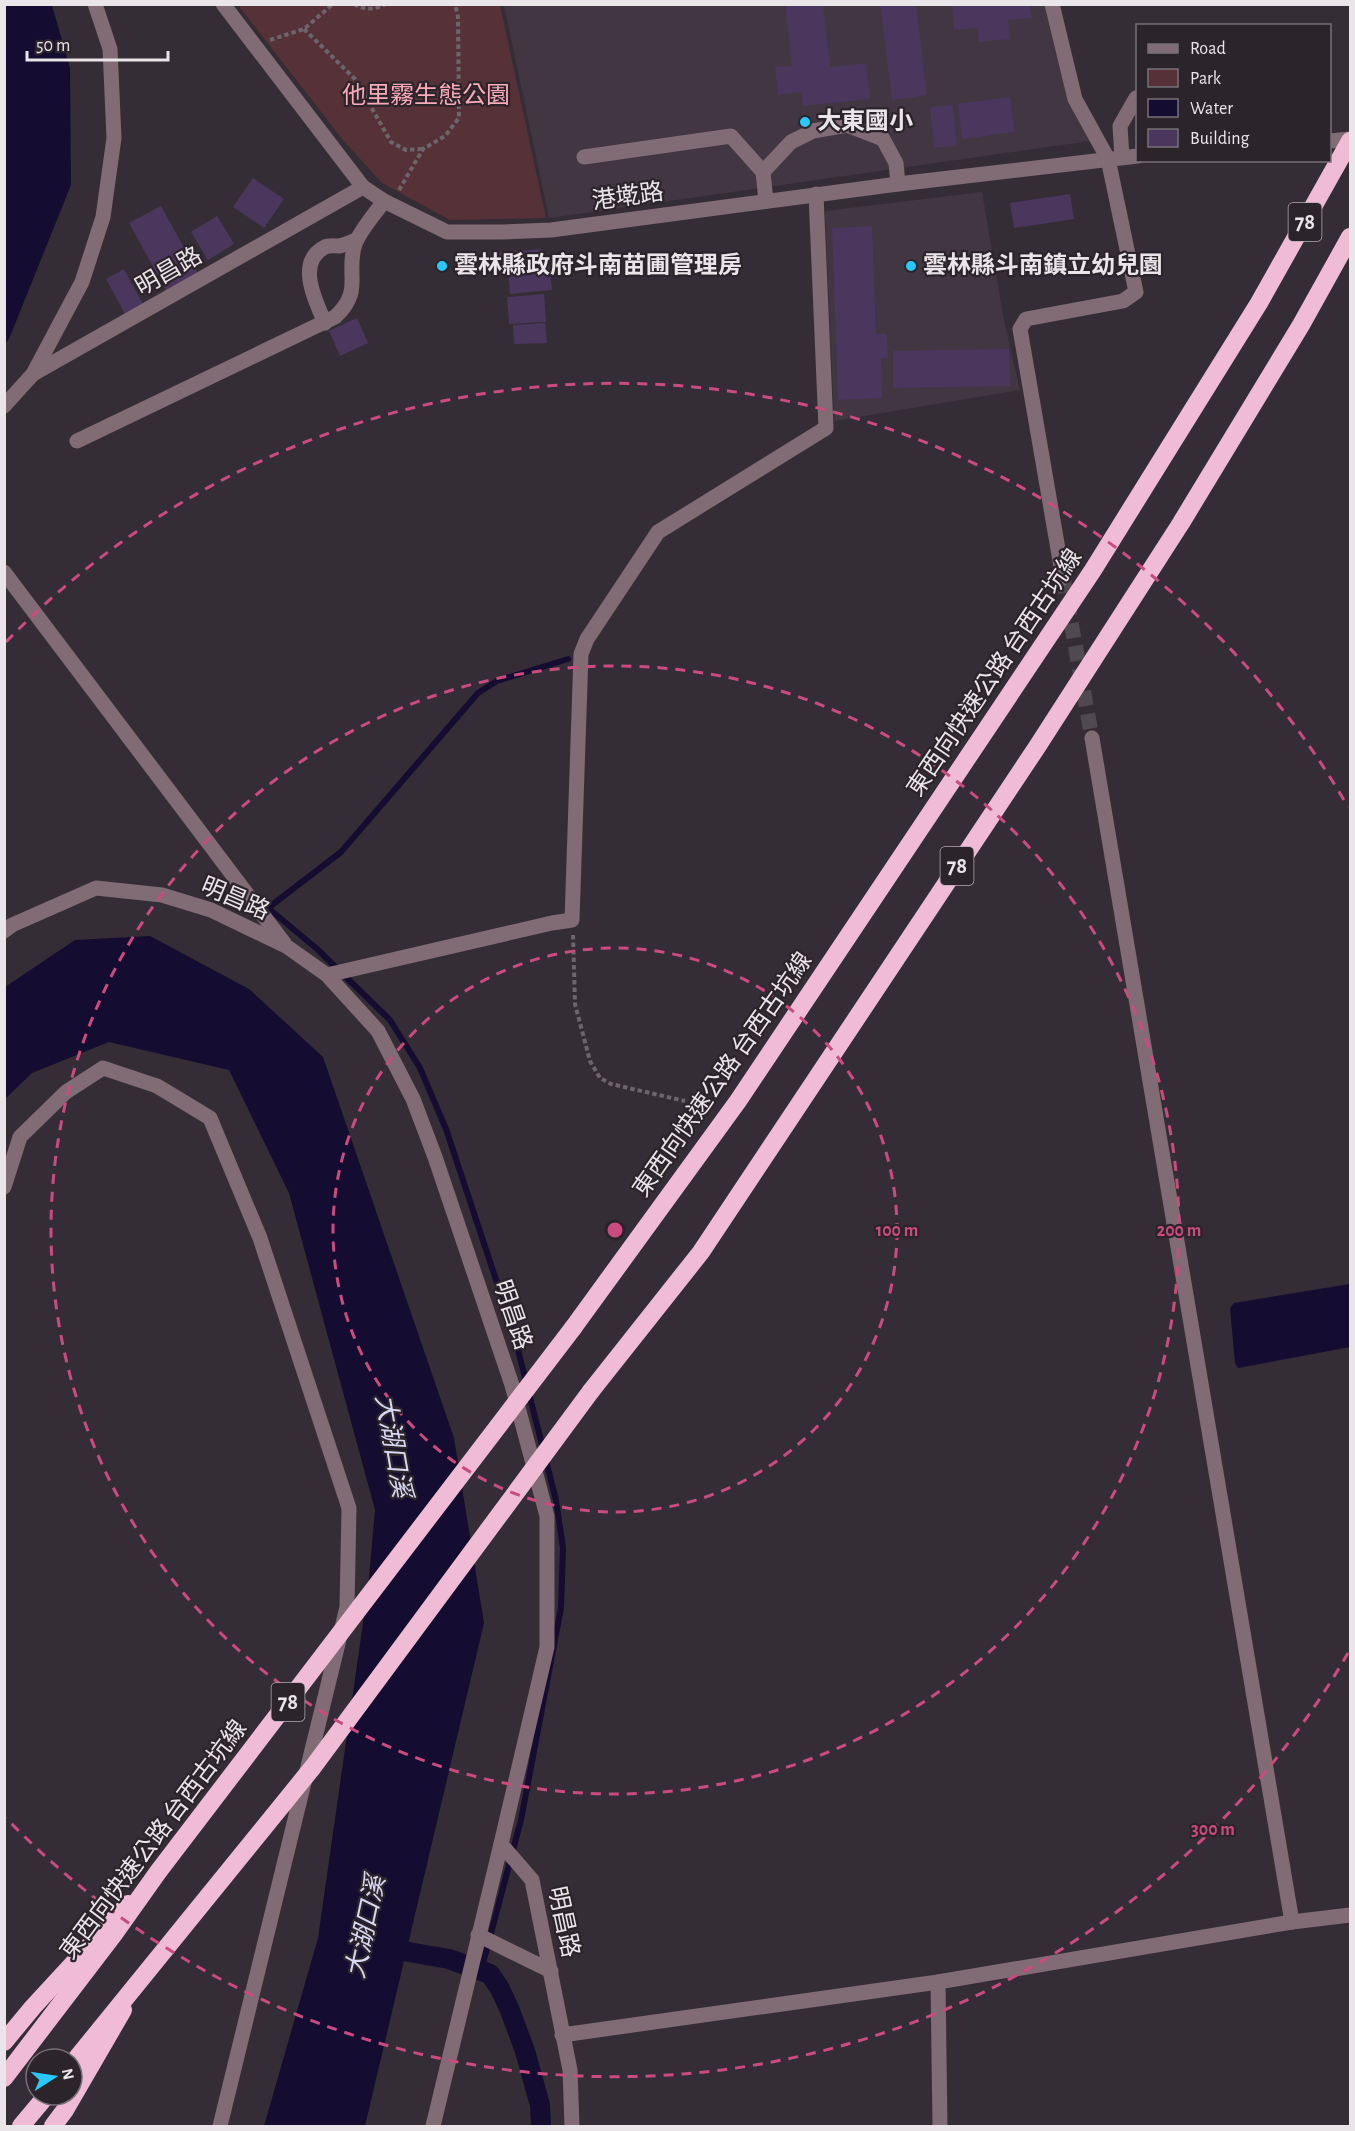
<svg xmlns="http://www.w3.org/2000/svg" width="1355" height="2131" viewBox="0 0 1355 2131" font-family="'Alegreya Sans','Noto Sans TC',sans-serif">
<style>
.built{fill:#423642}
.green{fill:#563138}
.water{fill:#140c31}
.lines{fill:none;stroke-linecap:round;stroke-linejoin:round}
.stream{stroke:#140c31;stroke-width:6}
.canal{stroke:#140c31;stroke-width:20}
.building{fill:#4b365e}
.minor-tunnel{stroke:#504950;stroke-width:15;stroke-dasharray:15 8;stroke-linecap:butt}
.path{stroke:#6c656c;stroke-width:4;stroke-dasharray:4.5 3;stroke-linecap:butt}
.minor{stroke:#816b75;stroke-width:15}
.highway{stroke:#f0bbd5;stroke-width:18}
.highway-bridge{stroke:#f0bbd5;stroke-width:18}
.ring{fill:none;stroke:#cc4b7e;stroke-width:3;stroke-dasharray:10 8}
.poi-dot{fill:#28c8ff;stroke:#2b242b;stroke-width:2}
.labels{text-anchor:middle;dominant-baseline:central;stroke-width:4.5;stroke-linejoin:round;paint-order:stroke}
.shield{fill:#2b242b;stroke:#b1abb0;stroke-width:1.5}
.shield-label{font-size:22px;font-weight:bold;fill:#eae5e9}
.park-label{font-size:24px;fill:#fca9b8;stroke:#2b242b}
.poi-label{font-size:24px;font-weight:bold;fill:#eae5e9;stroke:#2b242b;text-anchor:start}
.street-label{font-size:24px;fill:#eae5e9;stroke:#2b242b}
.water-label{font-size:26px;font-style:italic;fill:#d8d7f4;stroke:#2b242b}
.centre{fill:#cc4b7e;stroke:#2b242b;stroke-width:3}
.ring-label{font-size:18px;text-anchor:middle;font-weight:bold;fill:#cc4b7e;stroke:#2b242b;stroke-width:4.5;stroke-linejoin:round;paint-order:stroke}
</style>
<rect width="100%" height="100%" fill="#352d35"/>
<g class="built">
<polygon points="504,5 1047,5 1090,141 549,218"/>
<polygon points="982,192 1004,321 1020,390 834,421 825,211"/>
</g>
<polygon class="green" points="238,5 500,5 546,218 450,220 382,183 343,140"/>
<g class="water">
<polygon points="5,4 52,5 70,68 71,185 9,339 5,344"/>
<polygon points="150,936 249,989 323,1057 454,1438 484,1623 365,2126 264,2126 318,1938 368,1588 375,1510 289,1193 229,1070 109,1042 32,1073 5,1099 5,987 75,940"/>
<polygon points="1350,1284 1350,1347 1238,1368 1235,1363 1230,1308 1234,1303"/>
</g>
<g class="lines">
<polyline class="stream" points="481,1971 521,1820 561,1608 563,1548 556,1500 514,1334 446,1129 420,1068 390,1020 316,948 268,908 341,852 478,693 497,681 568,659"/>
<polyline class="canal" points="380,1947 449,1959 490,1974 499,1987 509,2008 525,2051 540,2105 541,2126"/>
</g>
<g class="building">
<polygon points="880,4 916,4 927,95 892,100"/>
<polygon points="952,4 1030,4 1032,18 1008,20 1010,39 979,42 977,28 954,30"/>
<polygon points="785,5 823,5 830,67 866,63 870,99 803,106 801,92 778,95 775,67 792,66"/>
<polygon points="1010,97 1015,132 962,139 958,104"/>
<polygon points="953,105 957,146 934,148 930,107"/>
<polygon points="253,178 284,199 264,228 233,207"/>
<polygon points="1070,194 1074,219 1014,228 1010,203"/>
<polygon points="161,206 199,275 167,292 129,223"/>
<polygon points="217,216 234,244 208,260 191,232"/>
<polygon points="872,226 876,334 887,334 888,358 881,358 882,398 838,400 832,228"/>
<polygon points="541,249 542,264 494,268 493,253"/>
<polygon points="549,265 552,290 510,294 508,269"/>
<polygon points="124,269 143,304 125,314 106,279"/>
<polygon points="544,294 546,322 509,324 507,297"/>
<polygon points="357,318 368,343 340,356 329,331"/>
<polygon points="545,323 547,343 514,344 513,325"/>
<polygon points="1009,349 1010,386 893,388 893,351"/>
</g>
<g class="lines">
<polyline class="minor-tunnel" points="1063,578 1092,738"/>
<g class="path">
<path d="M354 4C366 11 375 9 386 4"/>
<polyline points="304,29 355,79 391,142 406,150 423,149"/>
<polyline points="270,40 304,29 333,4"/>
<polyline points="399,190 423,149 445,136 459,118 458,17 455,4"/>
<polyline points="573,935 575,1004 590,1061 600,1078 611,1084 685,1101"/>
</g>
<g class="minor">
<polyline points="223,4 363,187 384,201 447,232 502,232 551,230 898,184 1138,156"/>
<polyline points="1052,4 1075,99 1108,159 1136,292 1123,301 1026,319 1020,329 1063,578"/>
<polyline points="1330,141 1350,139"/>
<polyline points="584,157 731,136 763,172"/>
<polyline points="1122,157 1120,126 1136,98"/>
<polyline points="766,201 763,172 791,142 813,131 847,125 883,139 896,163 898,184"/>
<path d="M325 323C316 302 295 262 325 247 329 245 334 246 339 246 345 245 351 242 356 240"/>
<polyline points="33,374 82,282 103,217 114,138 110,49 95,4"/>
<polyline points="4,406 33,374 363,187"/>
<path d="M77 441 335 317C364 290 345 274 355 244 361 229 375 214 384 201"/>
<polyline points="4,572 284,943"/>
<polyline points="1092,738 1292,1922"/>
<polyline points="4,931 12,925 96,888 162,895 211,910 286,946 327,975 378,1031 413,1099 435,1157 512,1385 547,1516 547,1647 501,1844 532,1880 570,2070 572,2126"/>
<polyline points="327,975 552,923 572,920 581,654 587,639 658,532 826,428 816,194"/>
<polyline points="4,1187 20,1137 66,1092 103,1068 157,1086 210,1118 260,1238 349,1508 347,1607 220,2126"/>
<polyline points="478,1935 551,1971"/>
<polyline points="938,1982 940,2126"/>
<polyline points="562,2035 938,1982 1292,1922 1350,1915"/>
<polyline points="433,2126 501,1844"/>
</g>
<g class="highway">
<polyline points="573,1328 738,1101 1093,570 1259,303 1350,141"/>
<polyline points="591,1391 701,1252 1037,747 1181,523 1301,325 1350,237"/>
<polyline points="4,2042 33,2007 128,1904"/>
<polyline points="21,2126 47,2095"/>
<polyline points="53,2126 65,2110 123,2010"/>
</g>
<g class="highway-bridge">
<polyline points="72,2064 313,1767 591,1391"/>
<polyline points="4,2078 114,1934 158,1872 573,1328"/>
</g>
</g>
<g class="ring">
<circle cx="615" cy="1230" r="282"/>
<circle cx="615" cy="1230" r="564"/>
<path d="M1348 1653A846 846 0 0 1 6 1818M6 642A846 846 0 0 1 1348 807"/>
</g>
<g class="poi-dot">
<circle cx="805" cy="122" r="6"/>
<circle cx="442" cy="266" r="6"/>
<circle cx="911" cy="266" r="6"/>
</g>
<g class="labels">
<g class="shield">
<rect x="1288.5" y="203" width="33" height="38" rx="4.5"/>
<rect x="940.5" y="847" width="33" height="38" rx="4.5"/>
<rect x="271.5" y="1683" width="33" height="38" rx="4.5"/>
</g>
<g class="shield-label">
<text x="1305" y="222">78</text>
<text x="957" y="866">78</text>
<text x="288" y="1702">78</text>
</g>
<g class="park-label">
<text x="426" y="96">他里霧生態公園</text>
</g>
<g class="poi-label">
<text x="817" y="122">大東國小</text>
<text x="454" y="266">雲林縣政府斗南苗圃管理房</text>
<text x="923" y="266">雲林縣斗南鎮立幼兒園</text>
</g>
<g class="street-label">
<text transform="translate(628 197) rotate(-8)">港墘路</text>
<text transform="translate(169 272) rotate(-30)">明昌路</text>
<text transform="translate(995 673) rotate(-56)">東西向快速公路 台西古坑線</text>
<text transform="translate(235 899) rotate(23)">明昌路</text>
<text transform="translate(723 1075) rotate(-55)">東西向快速公路 台西古坑線</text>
<text transform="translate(512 1315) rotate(71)">明昌路</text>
<text transform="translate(154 1840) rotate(-53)">東西向快速公路 台西古坑線</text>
<text transform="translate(563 1922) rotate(78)">明昌路</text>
</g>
<g class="water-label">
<text transform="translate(393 1446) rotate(80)">大湖口溪</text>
<text transform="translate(366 1927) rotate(-78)">大湖口溪</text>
</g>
</g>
<circle cx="615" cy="1230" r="9" class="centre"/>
<g class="ring-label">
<text x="897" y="1236">100 m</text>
<text x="1179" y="1236">200 m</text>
<text x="1213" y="1835">300 m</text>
</g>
<rect width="1355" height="2131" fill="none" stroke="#eae5e9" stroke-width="12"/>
<rect x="1136" y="24" width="195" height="138" fill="#2b242b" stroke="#777177" stroke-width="1.5"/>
<rect x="1148" y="44" width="30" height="9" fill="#816b75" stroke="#777177" stroke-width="1.5"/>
<text x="1190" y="54" font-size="18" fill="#eae5e9">Road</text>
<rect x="1148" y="69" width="30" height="18" fill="#563138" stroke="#777177" stroke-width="1.5"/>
<text x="1190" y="84" font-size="18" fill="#eae5e9">Park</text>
<rect x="1148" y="99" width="30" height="18" fill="#140c31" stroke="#777177" stroke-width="1.5"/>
<text x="1190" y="114" font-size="18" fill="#eae5e9">Water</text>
<rect x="1148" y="129" width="30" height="18" fill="#4b365e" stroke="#777177" stroke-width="1.5"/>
<text x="1190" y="144" font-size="18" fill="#eae5e9">Building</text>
<g transform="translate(54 2077) rotate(78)"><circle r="28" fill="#2b242b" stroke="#777177" stroke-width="1.5"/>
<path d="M0-4.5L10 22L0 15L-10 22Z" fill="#28c8ff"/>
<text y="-9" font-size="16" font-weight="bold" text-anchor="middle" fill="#eae5e9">N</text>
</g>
<path d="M27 51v9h141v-9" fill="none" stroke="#eae5e9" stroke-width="3"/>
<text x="36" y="51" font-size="18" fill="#eae5e9" stroke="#2b242b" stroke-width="4.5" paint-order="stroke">50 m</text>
</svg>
